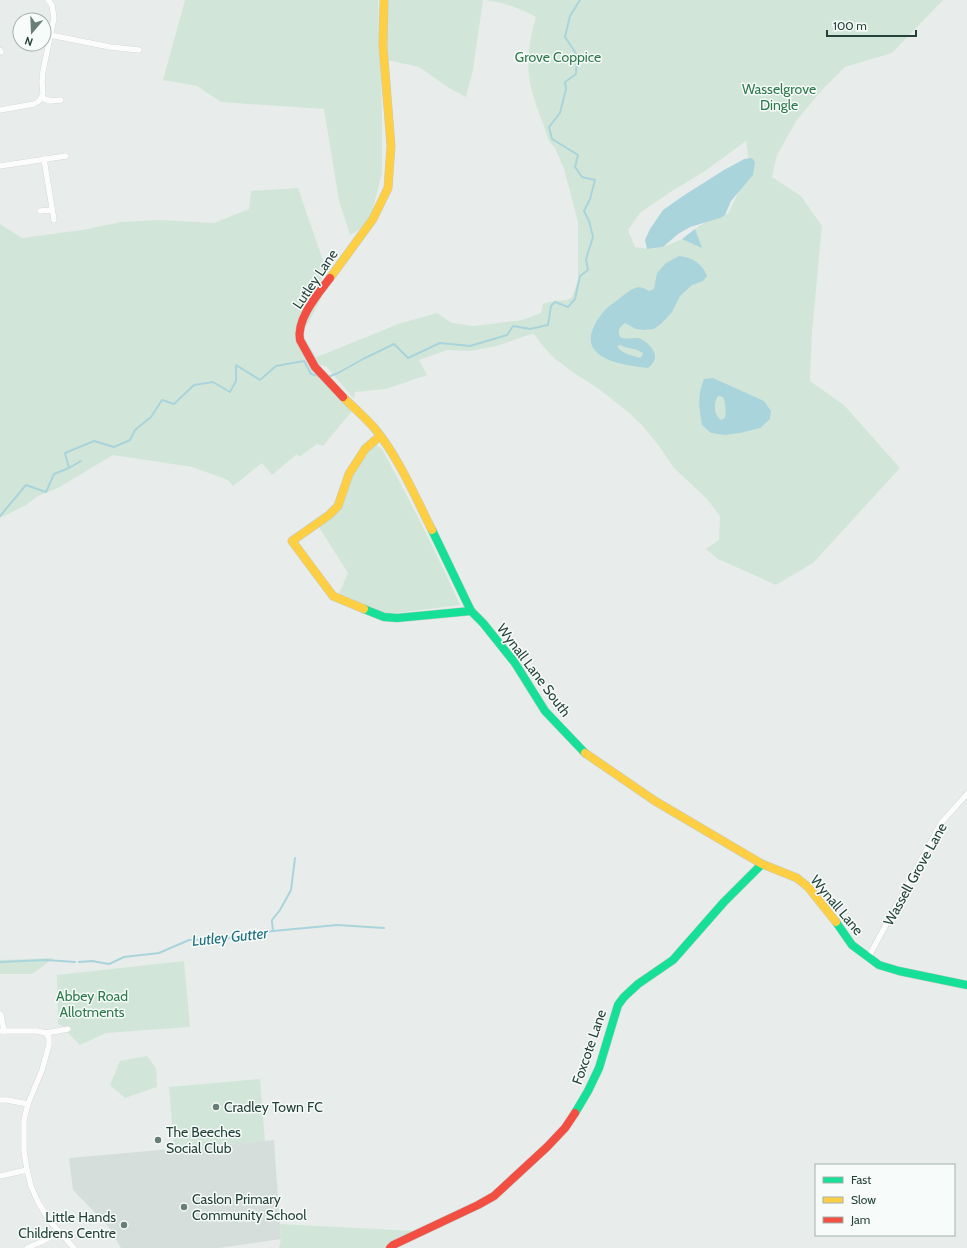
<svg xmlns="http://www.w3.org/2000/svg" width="967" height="1248" viewBox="0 0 967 1248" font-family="Cabin,sans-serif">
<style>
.built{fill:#d6dedb}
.green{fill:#d1e6d8;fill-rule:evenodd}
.water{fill:#a9d4db;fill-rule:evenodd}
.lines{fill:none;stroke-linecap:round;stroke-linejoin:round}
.stream{stroke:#a9d4db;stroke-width:2}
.street-casing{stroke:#c5cac8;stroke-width:6}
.fast-casing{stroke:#c3cbc8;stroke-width:9}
.slow-casing{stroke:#c3cbc8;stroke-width:9}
.jam-casing{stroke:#c3cbc8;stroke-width:9}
.street{stroke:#fcfcfc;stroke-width:5.5}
.fast{stroke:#16e098;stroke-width:8}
.slow{stroke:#ffcf43;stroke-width:8}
.jam{stroke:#f24e42;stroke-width:8}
.poi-dot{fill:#697e78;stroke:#f7fbf9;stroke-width:1.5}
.labels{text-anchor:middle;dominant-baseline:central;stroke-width:3;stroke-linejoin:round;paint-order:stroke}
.park-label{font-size:14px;fill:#2d7a4b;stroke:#f7fbf9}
.street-label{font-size:14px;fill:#24423a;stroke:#f7fbf9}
.poi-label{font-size:14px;fill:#24423a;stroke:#f7fbf9;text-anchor:start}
.water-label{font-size:15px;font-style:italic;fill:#1c6f80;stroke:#f7fbf9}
</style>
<rect width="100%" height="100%" fill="#e8edeb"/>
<polygon class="built" points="274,1140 281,1239 219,1248 121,1248 108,1226 73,1190 69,1158"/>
<g class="green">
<polygon points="185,0 378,0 382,109 382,173 369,224 350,235 339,201 324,109 221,102 197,86 163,80"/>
<polygon points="385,0 483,0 473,70 466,97 449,88 419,67 387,60"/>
<path d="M485 0H943L892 53 845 67 820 92 797 120 777 155 772 177 801 196 822 226 812 333 810 381 844 405 900 468 813 563 776 585 718 559 706 549 719 540 720 516 706 498 674 468 659 446 642 425 628 412 599 389 574 373 554 358 542 345 534 334 528 335 497 346 470 351 447 350 419 360 427 375 386 389 355 392 354 399 326 366 310 364 353 410 323 446 317 444 299 457 297 454 272 475 262 463 233 486 228 480 192 467 113 455 58 488 38 496 26 505 0 518V224L22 238 82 230 121 222 160 220 214 223 249 209 251 191 298 188 327 272 318 283 322 297 314 312 302 334 316 357 322 355 398 324 437 313 452 323 474 326 522 320 541 313 543 304 552 301 567 300 572 297 578 280V222L564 169 555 148 549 141C544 124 536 108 532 91 525 66 529 41 536 17 521 9 503 2 485 0ZM746 141 750 172 740 189 728 214 713 218 699 226 687 237 663 247 651 249 635 247 628 230 640 213 669 193 705 171Z"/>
<path d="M376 445 382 449C410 500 436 552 460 605L389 614 371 608 339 593 348 573 319 527 341 509 349 481 366 452Z"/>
<polygon points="54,958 32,974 0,974 0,960"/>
<polygon points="184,961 190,1027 106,1033 80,1045 68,1033 68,1029 58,1024 57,975"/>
<polygon points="147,1056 156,1068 157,1087 125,1098 110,1085 120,1061"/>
<polygon points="260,1079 265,1141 174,1148 169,1087"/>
<polygon points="280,1224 415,1231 386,1248 279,1248 281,1239"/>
</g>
<g class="water">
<polygon points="752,158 755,162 753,175 731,201 725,215 720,218 690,227 678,234 663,247 647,249 645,240 650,229 663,210 683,196 724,170 739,162 744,159"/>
<polygon points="695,229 702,248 682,239"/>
<path d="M679 256C692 257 703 264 707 276L703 281 692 285 680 296 672 312 662 323 654 329 643 330 636 329 625 323C622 325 620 327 619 330 617 343 631 337 638 338 646 340 656 350 655 358 654 363 651 365 648 368 632 366 603 363 594 349 585 337 597 319 605 310 609 306 615 302 620 298 624 295 629 290 635 288 640 286 644 288 649 291L654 289 657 273 666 263ZM620 345C628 349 636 348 643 353L642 356 640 358C632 355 621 354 617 346Z"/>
<path d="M713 378 764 401 771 411 770 419 760 428 740 433 725 435 711 433 702 425C699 407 697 396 704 379ZM718 396 723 397C726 404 726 411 725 418L721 420C714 415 713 404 718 396Z"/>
</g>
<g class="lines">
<g class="stream">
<polyline points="328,377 338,373 363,359 394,344 408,358 440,343 470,346 507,335 513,326 530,329 548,325 551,306 555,302 568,307 575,299 580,276 588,270 586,259 593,237 589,221 584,211 590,199 595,180 582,177 575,167 578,155 552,139 549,127 560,113 566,89 565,82 576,74 577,55 565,37 570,16 580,0"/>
<polyline points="69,468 81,461"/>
<polyline points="0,516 26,485 46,492 54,474 69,468 65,453 94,441 114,447 130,440 135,430 151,417 162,400 174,404 194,385 213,382 230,392 236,381 236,365 260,380 276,366 304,361 311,374 319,376"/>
<polyline points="272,921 272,920 280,910 291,890 295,858"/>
<polyline points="272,922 273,931"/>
<polyline points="0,962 46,960 75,962"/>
<polyline points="79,962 92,961 109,964 124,957 159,953 189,940 223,939 273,931 337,925 384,928"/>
</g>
<defs>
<g id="street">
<polyline points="50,35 110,47 139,50"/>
<polyline points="0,50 1,52"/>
<polyline points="41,98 51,101 61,100"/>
<polyline points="0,110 34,104 39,101 43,94 42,82 43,71 54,18 52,5 48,0"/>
<polyline points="44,159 54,220"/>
<polyline points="0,166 66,156"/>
<polyline points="40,211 52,210"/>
<polyline points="868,958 941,823 967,794"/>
<polyline points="0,1014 1,1015 4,1031"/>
<polyline points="0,1031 37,1031 46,1033 68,1029"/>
<polyline points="46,1033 49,1038 49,1045 42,1070 28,1104 24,1120 24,1151 27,1170 31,1186 38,1202 49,1220 74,1248"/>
<polyline points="0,1100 7,1100 28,1104"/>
<polyline points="0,1176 27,1170"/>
<polyline points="27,1248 41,1242 59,1232"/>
</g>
<g id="fast">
<polyline points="432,530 471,611 483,623 515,663 545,711 585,753"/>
<polyline points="364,609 384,617 397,618 471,611"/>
<polyline points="836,922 852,945 879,965 899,971 967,985"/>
<polyline points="575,1113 588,1091 599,1068 618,1005 624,997 638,984 673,960 724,902 762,864"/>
</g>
<g id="slow">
<polyline points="330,278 373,219 388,188 391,146 383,46 384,0"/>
<path d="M343 397C354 408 366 418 376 430 398 457 416 498 432 530"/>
<polyline points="364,609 333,596 292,541 329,515 338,506 349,474 365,449 380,436"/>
<polyline points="585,753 655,801 762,864 797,878 808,887 836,922"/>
</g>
<g id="jam">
<path d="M330 278C318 294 296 319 300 340L315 367 343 397"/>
<polyline points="390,1248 393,1245 478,1205 494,1196 547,1147 565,1128 575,1113"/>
</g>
</defs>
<use href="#street" class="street-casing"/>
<use href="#fast" class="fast-casing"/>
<use href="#slow" class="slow-casing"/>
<use href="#jam" class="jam-casing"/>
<use href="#street" class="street"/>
<use href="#fast" class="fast"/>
<use href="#slow" class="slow"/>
<use href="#jam" class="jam"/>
</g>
<g class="poi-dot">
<circle cx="216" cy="1107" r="4"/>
<circle cx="158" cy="1140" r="4"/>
<circle cx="184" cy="1207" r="4"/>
<circle cx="124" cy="1225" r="4"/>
</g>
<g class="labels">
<g class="park-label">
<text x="558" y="57">Grove Coppice</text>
<text x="779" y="89">Wasselgrove<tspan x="779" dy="16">Dingle</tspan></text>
<text x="92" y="996">Abbey Road<tspan x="92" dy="16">Allotments</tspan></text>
</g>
<g class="street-label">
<text transform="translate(315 279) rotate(-56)">Lutley Lane</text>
<text transform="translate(534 670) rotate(53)">Wynall Lane South</text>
<text transform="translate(915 874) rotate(-61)">Wassell Grove Lane</text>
<text transform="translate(837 905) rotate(50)">Wynall Lane</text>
<text transform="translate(589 1047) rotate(-71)">Foxcote Lane</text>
</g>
<g class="poi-label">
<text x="224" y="1107">Cradley Town FC</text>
<text x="166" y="1132">The Beeches<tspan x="166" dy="16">Social Club</tspan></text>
<text x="192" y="1199">Caslon Primary<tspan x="192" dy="16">Community School</tspan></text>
<text x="116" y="1217" text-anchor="end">Little Hands<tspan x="116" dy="16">Childrens Centre</tspan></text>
</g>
<g class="water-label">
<text transform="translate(230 937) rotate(-6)">Lutley Gutter</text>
</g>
</g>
<rect x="815" y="1164" width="140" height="72" fill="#f7fbf9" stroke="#a3b1ad"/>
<rect x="823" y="1177" width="20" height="6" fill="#16e098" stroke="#a3b1ad"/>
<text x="851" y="1184" font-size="12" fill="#24423a">Fast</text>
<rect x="823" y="1197" width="20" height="6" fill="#ffcf43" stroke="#a3b1ad"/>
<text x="851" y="1204" font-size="12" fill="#24423a">Slow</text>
<rect x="823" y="1217" width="20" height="6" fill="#f24e42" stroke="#a3b1ad"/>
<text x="851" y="1224" font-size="12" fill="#24423a">Jam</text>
<g transform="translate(32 32) rotate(199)"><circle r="19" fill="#f7fbf9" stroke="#a3b1ad"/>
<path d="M0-3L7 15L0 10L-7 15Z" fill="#697e78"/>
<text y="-6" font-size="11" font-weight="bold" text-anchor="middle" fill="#24423a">N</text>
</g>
<path d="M827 30v6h89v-6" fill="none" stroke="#24423a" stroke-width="2"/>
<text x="833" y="30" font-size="12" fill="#24423a" stroke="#f7fbf9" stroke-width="3" paint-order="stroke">100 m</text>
</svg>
